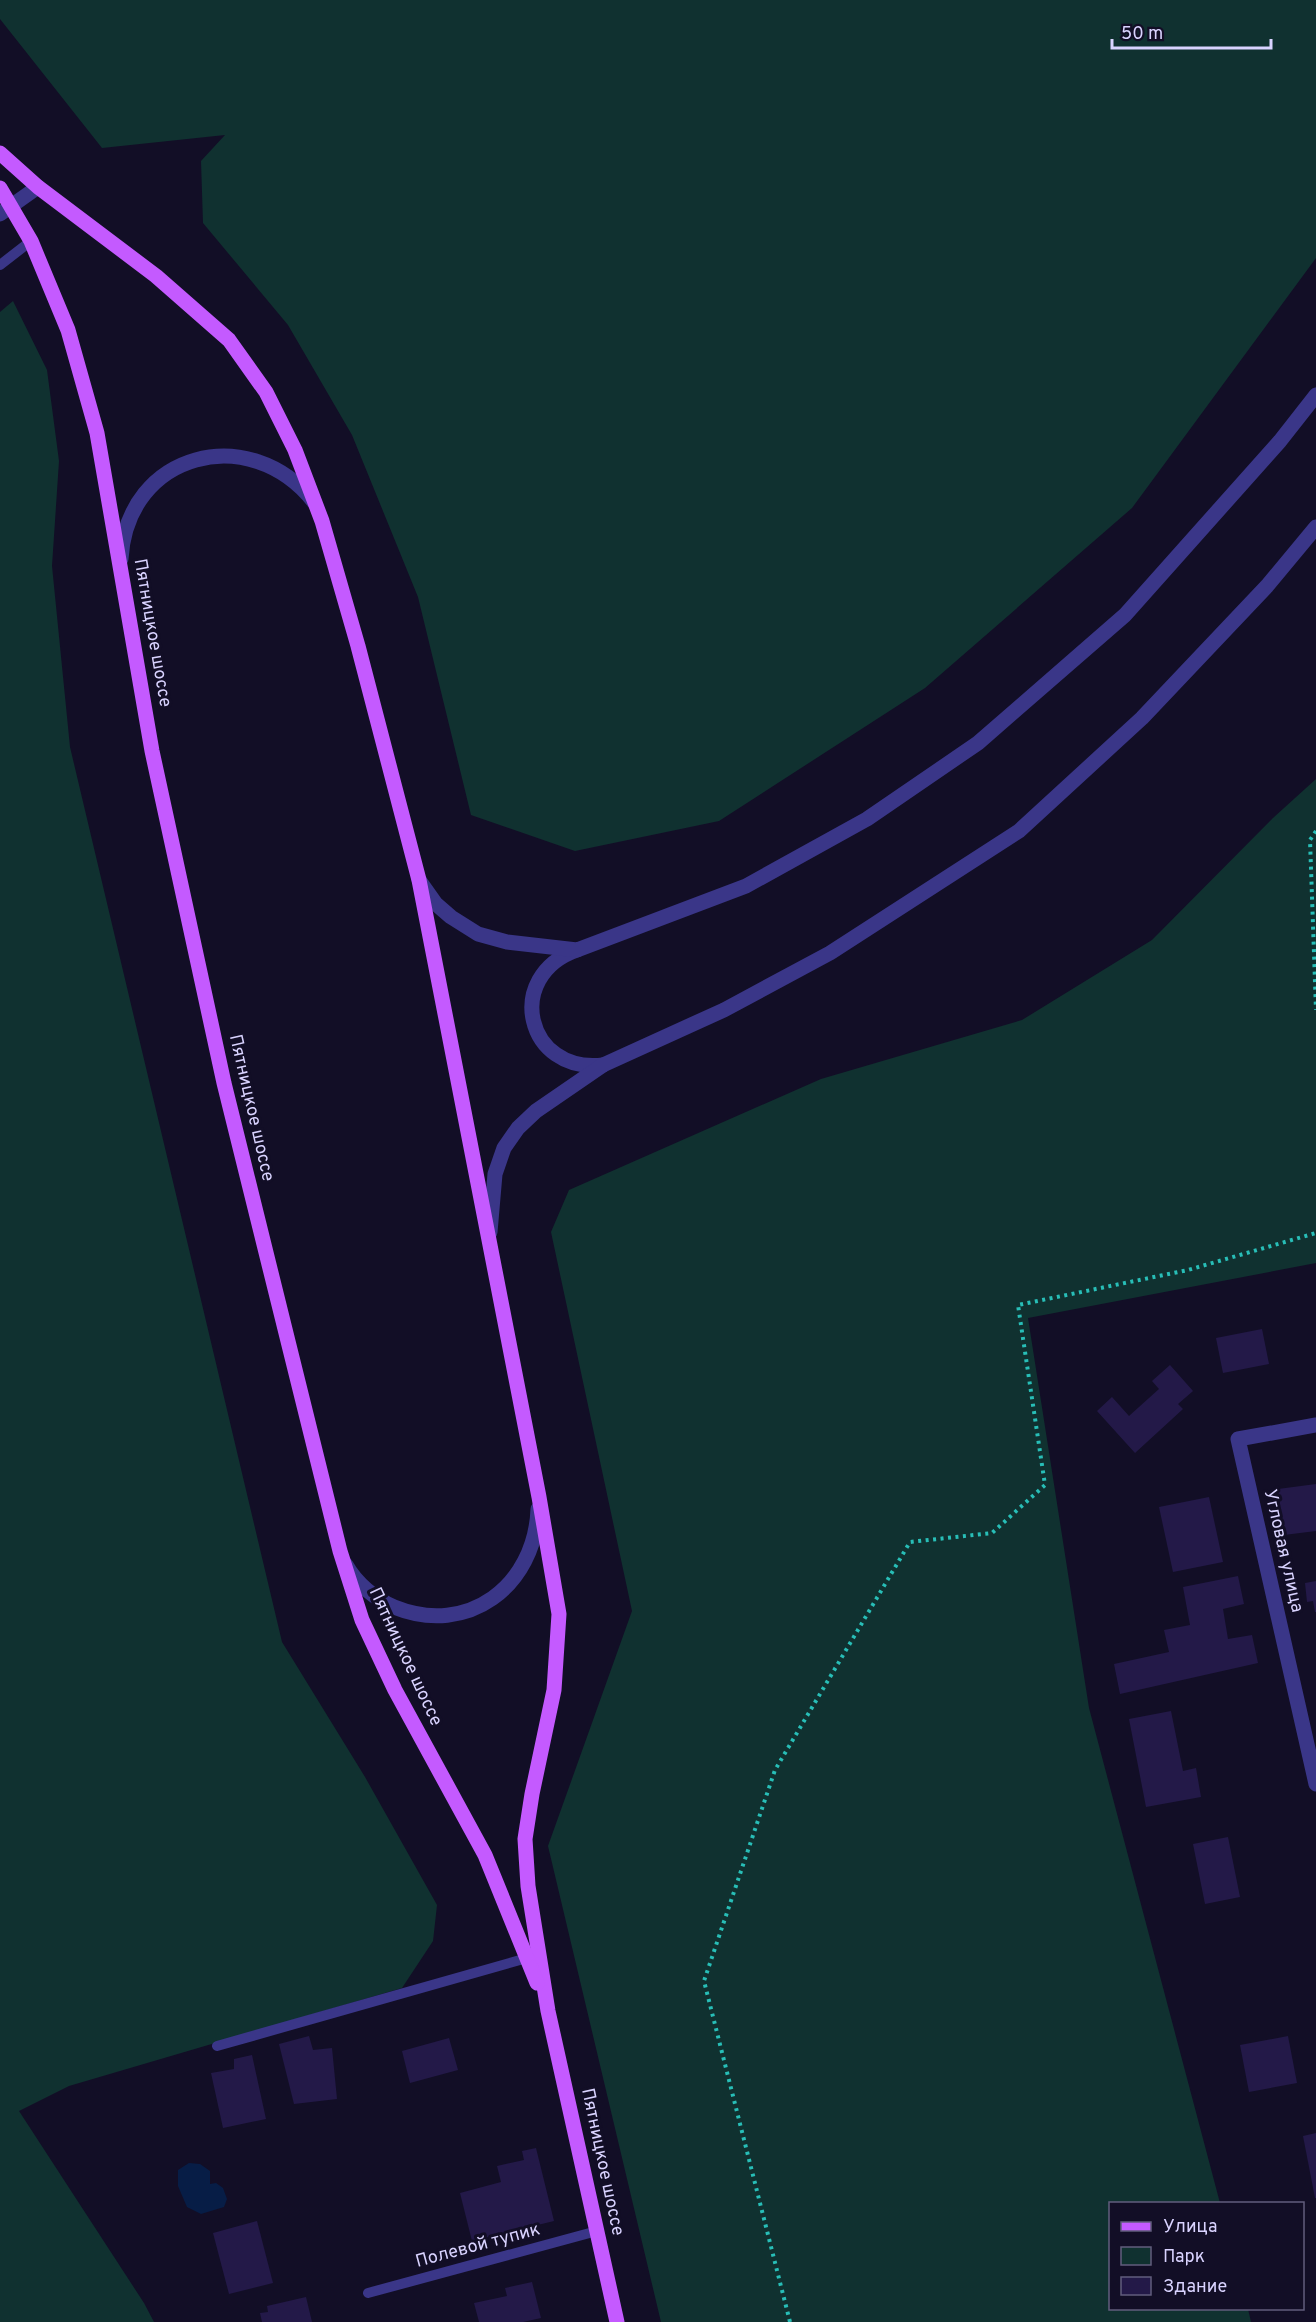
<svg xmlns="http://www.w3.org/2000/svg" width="1316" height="2322" viewBox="0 0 1316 2322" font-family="Overpass,sans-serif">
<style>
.green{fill:#103130}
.water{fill:#071d46}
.building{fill:#231948}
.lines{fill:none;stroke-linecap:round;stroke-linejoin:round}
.path{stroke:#28beb7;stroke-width:4;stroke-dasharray:3 4.5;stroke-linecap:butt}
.service{stroke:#3a3688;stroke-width:10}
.minor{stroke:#3a3688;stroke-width:15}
.tertiary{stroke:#3a3688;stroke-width:15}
.primary{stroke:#c45aff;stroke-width:15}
.labels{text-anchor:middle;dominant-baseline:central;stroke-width:6;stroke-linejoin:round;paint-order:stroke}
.street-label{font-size:18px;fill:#d9d3ff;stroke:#120e26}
</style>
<rect width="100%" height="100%" fill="#120e26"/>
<g class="green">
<polygon points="0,0 1316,0 1316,258 1132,508 925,688 719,821 575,851 471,815 418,597 352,435 288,325 203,223 201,161 225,135 102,148 0,19"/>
<polygon points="13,301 47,370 59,461 52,566 70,747 282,1642 365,1777 437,1905 433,1941 402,1988 69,2086 19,2111 144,2303 154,2322 0,2322 0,312"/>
<polygon points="1316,779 1316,1263 1028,1318 1089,1708 1220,2203 1110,2204 1110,2308 1248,2309 1251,2322 661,2322 548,1846 632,1611 551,1232 569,1190 821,1079 1022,1020 1152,940 1273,818"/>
</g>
<polygon class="water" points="189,2163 200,2164 210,2171 210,2184 216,2183 223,2188 227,2199 224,2207 201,2214 187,2207 178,2186 178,2170"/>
<g class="building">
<polygon points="1262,1329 1269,1364 1223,1373 1216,1338"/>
<polygon points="1170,1365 1193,1391 1178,1404 1183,1409 1135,1453 1097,1411 1112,1397 1129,1416 1159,1389 1152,1381"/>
<polygon points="1316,1484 1316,1531 1284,1535 1278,1489"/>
<polygon points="1209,1497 1223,1562 1173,1572 1159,1507"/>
<polygon points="1238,1576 1244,1604 1223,1609 1228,1639 1252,1635 1258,1663 1120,1694 1114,1664 1169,1652 1164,1630 1190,1625 1183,1587"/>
<polygon points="1316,1581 1316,1612 1315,1612 1313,1601 1307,1602 1305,1583"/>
<polygon points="1171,1711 1183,1771 1196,1768 1201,1797 1146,1807 1129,1719"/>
<polygon points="1228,1837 1240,1897 1205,1904 1193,1844"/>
<polygon points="309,2036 313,2050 332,2048 337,2099 294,2104 279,2044"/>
<polygon points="1288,2036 1297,2083 1249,2092 1240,2045"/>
<polygon points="449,2038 458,2070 410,2083 402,2051"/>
<polygon points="252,2055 266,2119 223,2128 211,2073 234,2069 234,2059"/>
<polygon points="1316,2133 1316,2198 1315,2198 1303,2136"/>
<polygon points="536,2148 554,2221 472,2241 460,2193 501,2182 497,2166 524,2160 522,2151"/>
<polygon points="257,2221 273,2283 229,2294 213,2233"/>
<polygon points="532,2282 541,2318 523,2322 479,2322 474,2303 507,2296 505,2288"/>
<polygon points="306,2297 312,2322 262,2322 260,2313 268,2312 267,2306"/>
</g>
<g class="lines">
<g class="path">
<polyline points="1316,831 1310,840 1316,1010"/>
<polyline points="790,2322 704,1981 775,1770 910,1542 992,1533 1045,1485 1018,1305 1188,1270 1316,1233"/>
</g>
<g class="service">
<polyline points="0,265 31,241"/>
<polyline points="217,2046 527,1958"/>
<polyline points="368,2293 597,2231"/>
</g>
<g class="minor">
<polyline points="0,214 38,187"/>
<path d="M577 950C503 976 526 1074 603 1065"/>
<polyline points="1316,1425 1238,1439 1316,1784"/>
</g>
<g class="tertiary">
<path d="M121 559C127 452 250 421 314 502"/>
<polyline points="419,880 436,904 451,917 478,934 507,942 577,950 746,886 867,819 978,743 1125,615 1280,441 1316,395"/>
<polyline points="490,1232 495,1174 504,1148 518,1128 536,1111 603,1065 724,1010 830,953 1019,831 1142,718 1267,586 1316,527"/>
<path d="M346 1565C356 1583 375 1599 394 1607 468 1637 535 1586 538 1509"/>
</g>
<g class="primary">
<polyline points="0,153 38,187 156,276 229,340 266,392 295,450 322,521 358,646 419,880 539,1497 559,1614 554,1690 532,1794 525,1839 528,1886 548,2011 617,2322"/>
<polyline points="0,188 31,241 68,330 97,433 152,751 224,1083 340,1551 362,1620 395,1690 485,1855 537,1983"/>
</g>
</g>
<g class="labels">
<g class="street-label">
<text transform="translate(152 633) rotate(80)">Пятницкое шоссе</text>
<text transform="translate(251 1108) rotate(77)">Пятницкое шоссе</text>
<text transform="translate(1283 1551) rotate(77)">Угловая улица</text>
<text transform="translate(405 1657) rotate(65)">Пятницкое шоссе</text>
<text transform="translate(602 2162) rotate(78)">Пятницкое шоссе</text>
<text transform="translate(478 2246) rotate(-15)">Полевой тупик</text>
</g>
</g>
<rect x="1109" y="2202" width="195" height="108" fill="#120e26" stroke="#625d7d" stroke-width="1.5"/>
<rect x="1121" y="2222" width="30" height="9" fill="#c45aff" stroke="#625d7d" stroke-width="1.5"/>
<text x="1163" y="2232" font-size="18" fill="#d9d3ff">Улица</text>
<rect x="1121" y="2247" width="30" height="18" fill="#103130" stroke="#625d7d" stroke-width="1.5"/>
<text x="1163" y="2262" font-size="18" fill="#d9d3ff">Парк</text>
<rect x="1121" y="2277" width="30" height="18" fill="#231948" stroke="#625d7d" stroke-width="1.5"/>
<text x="1163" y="2292" font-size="18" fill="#d9d3ff">Здание</text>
<path d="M1112 39v9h159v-9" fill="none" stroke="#d9d3ff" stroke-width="3"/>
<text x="1121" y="39" font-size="18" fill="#d9d3ff" stroke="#120e26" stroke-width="4.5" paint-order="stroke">50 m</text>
</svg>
